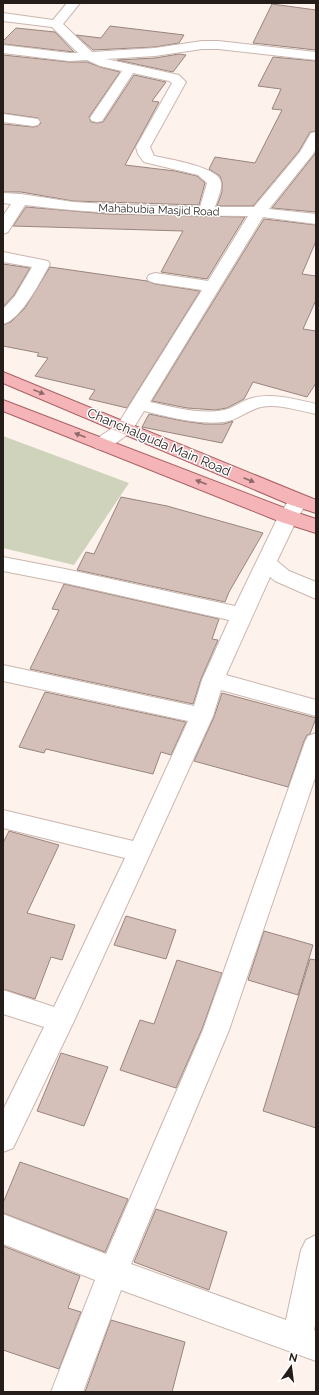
<svg xmlns="http://www.w3.org/2000/svg" width="319" height="1395" viewBox="0 0 319 1395" font-family="Raleway,sans-serif">
<style>
.green{fill:#cfd3bc}
.building{fill:#d4c0b8;stroke:#98857e}
.lines{fill:none;stroke-linecap:round;stroke-linejoin:round}
.minor-casing{stroke:#cab6ae;stroke-width:2}
.major-casing{stroke:#a85f62;stroke-width:2}
.minor{fill:#fff;fill-rule:evenodd}
.major{fill:#f5b4b8;fill-rule:evenodd}
.oneway{fill:#8d6869}
.labels{text-anchor:middle;dominant-baseline:central;stroke-width:3;stroke-linejoin:round;paint-order:stroke}
.far-street-label{font-size:11px;fill:#251d1a;stroke:#fff}
.street-label{font-size:13px;fill:#251d1a;stroke:#fff}
</style>
<rect width="100%" height="100%" fill="#fef2ed"/>
<polygon class="green" points="3,436 129,483 74,565 3,548"/>
<g class="building">
<polygon points="272,4 316,10 316,50 253,43"/>
<polygon points="110,26 184,35 179,43 155,47 93,50 76,35 101,38"/>
<polygon points="16,28 55,32 74,52 3,44 3,41"/>
<polygon points="179,54 186,55 173,72 117,60 155,58"/>
<polygon points="3,55 69,62 87,62 100,67 120,72 89,117 91,122 97,123 103,122 134,75 166,82 152,101 159,102 125,165 175,171 197,176 205,183 199,205 73,201 21,192 3,192 3,124 33,127 38,126 41,123 38,118 3,113"/>
<polygon points="273,57 316,61 316,131 310,132 299,151 253,206 217,206 222,192 222,182 220,176 209,169 215,157 255,163 282,110 272,109 281,89 258,86"/>
<polygon points="316,152 316,212 272,208 314,155"/>
<polygon points="26,207 108,214 245,217 207,279 161,272 183,231 13,226"/>
<polygon points="264,219 316,225 316,241 302,274 316,276 316,300 303,329 316,331 316,383 307,397 253,382 244,399 227,408 215,410 187,408 152,401"/>
<polygon points="3,264 30,268 14,295 3,307"/>
<polygon points="50,267 147,281 155,284 200,291 127,408 89,399 95,390 35,376 48,358 37,356 39,353 3,346 3,325 11,322 25,308"/>
<polygon points="149,414 183,421 204,424 224,424 233,421 222,443 142,427"/>
<polygon points="121,497 167,506 263,533 229,592 225,602 77,570 86,552 94,554"/>
<polygon points="64,584 219,619 212,639 218,640 201,679 193,704 30,669 59,610 52,609"/>
<polygon points="45,692 186,722 171,755 161,752 153,774 46,749 44,753 19,747"/>
<polygon points="222,693 316,718 310,734 307,735 304,741 288,787 194,761 214,717"/>
<polygon points="9,831 59,845 27,913 75,925 62,960 51,957 35,999 3,989 3,843"/>
<polygon points="126,916 176,930 166,959 114,945"/>
<polygon points="264,931 313,945 298,995 248,980"/>
<polygon points="310,959 316,960 316,1128 263,1111"/>
<polygon points="177,960 222,973 202,1029 176,1088 120,1070 140,1020 154,1024"/>
<polygon points="61,1053 108,1067 84,1126 37,1111"/>
<polygon points="20,1162 128,1199 105,1252 3,1213 3,1203"/>
<polygon points="156,1209 227,1232 209,1290 134,1262"/>
<polygon points="3,1246 80,1276 68,1308 81,1312 59,1369 3,1350"/>
<polygon points="111,1320 185,1342 172,1392 85,1392"/>
</g>
<g class="lines">
<defs>
<g id="minor">
<path d="M67 3H80L63 24 92 52 155 48 202 41H218L316 52V60L218 49H202L155 56 106 59 179 75 186 82 150 147 154 156C167 159 221 167 221 183 222 190 217 200 215 207H254L300 152 311 133 316 132V149L313 154 269 209 316 214V224L263 217 150 402C173 407 200 415 224 410 232 409 240 402 249 399 270 392 295 399 316 404V414C300 411 278 403 261 407 248 410 238 420 224 422 197 425 170 417 144 411L131 432 109 448 102 450 95 448 93 444 95 440 118 424 202 290 155 283 149 281 147 278 149 275 155 273 208 281 248 216C173 215 99 215 25 205L8 232 3 234V216L11 204 3 203V193L21 194 73 202 125 205 200 207 207 183 198 175 144 162 138 154 136 147 172 83 169 81 133 73 102 121 97 122 92 121 90 118 122 71 100 66 87 60 69 61 3 53V45L69 53H78L52 27 3 21V13L53 20Z"/>
<polygon points="3,114 38,119 40,122 38,125 33,126 3,122"/>
<path d="M3 252 48 261 50 264C41 280 21 320 3 324V309L15 296 32 267 3 262Z"/>
<polygon points="298,495 305,497 308,501 298,517 277,561 289,571 316,582 316,599 275,581 270,577 226,675 316,700 316,716 221,690 213,716 74,1021 13,1148 3,1152 3,1110 44,1027 3,1014 3,990 54,1007 125,858 3,828 3,810 133,841 188,721 3,681 3,665 194,706 202,680 229,620 65,583 3,571 3,557 65,569 235,606 278,517 291,497"/>
<polygon points="316,733 316,775 229,1030 131,1264 286,1320 301,1250 306,1240 316,1235 316,1321 314,1330 316,1331 316,1361 121,1290 83,1392 51,1392 95,1280 3,1244 3,1214 106,1254 203,1030 305,742 308,736"/>
</g>
<g id="major">
<polygon points="3,372 316,500 316,513 291,505 3,383"/>
<polygon points="3,400 295,512 316,519 316,533 281,522 3,411"/>
</g>
</defs>
<use href="#minor" class="minor-casing"/>
<use href="#major" class="major-casing"/>
<use href="#minor" class="minor"/>
<use href="#major" class="major"/>
</g>
<defs><path id="oneway-solid" d="M-6-.8H1V-3.2L6.5 0L1 3.2V.8H-6Z"/></defs>
<g class="oneway">
<use href="#oneway-solid" transform="translate(39 392) rotate(22)"/>
<use href="#oneway-solid" transform="translate(80 435) rotate(-159)"/>
<use href="#oneway-solid" transform="translate(249 480) rotate(23)"/>
<use href="#oneway-solid" transform="translate(201 482) rotate(-159)"/>
</g>
<g class="labels">
<g class="far-street-label">
<text transform="translate(159 210) rotate(2)">Mahabubia Masjid Road</text>
</g>
<g class="street-label">
<text transform="translate(159 442) rotate(23)">Chanchalguda Main Road</text>
</g>
</g>
<rect width="319" height="1395" fill="none" stroke="#251d1a" stroke-width="8"/>
<g transform="translate(291 1367) rotate(14)" stroke="#ffffff" stroke-width="3" paint-order="stroke">
<path d="M0-3L7 15L0 10L-7 15Z" fill="#251d1a"/>
<text y="-6" font-size="11" font-weight="bold" text-anchor="middle" fill="#251d1a">N</text>
</g>
</svg>
